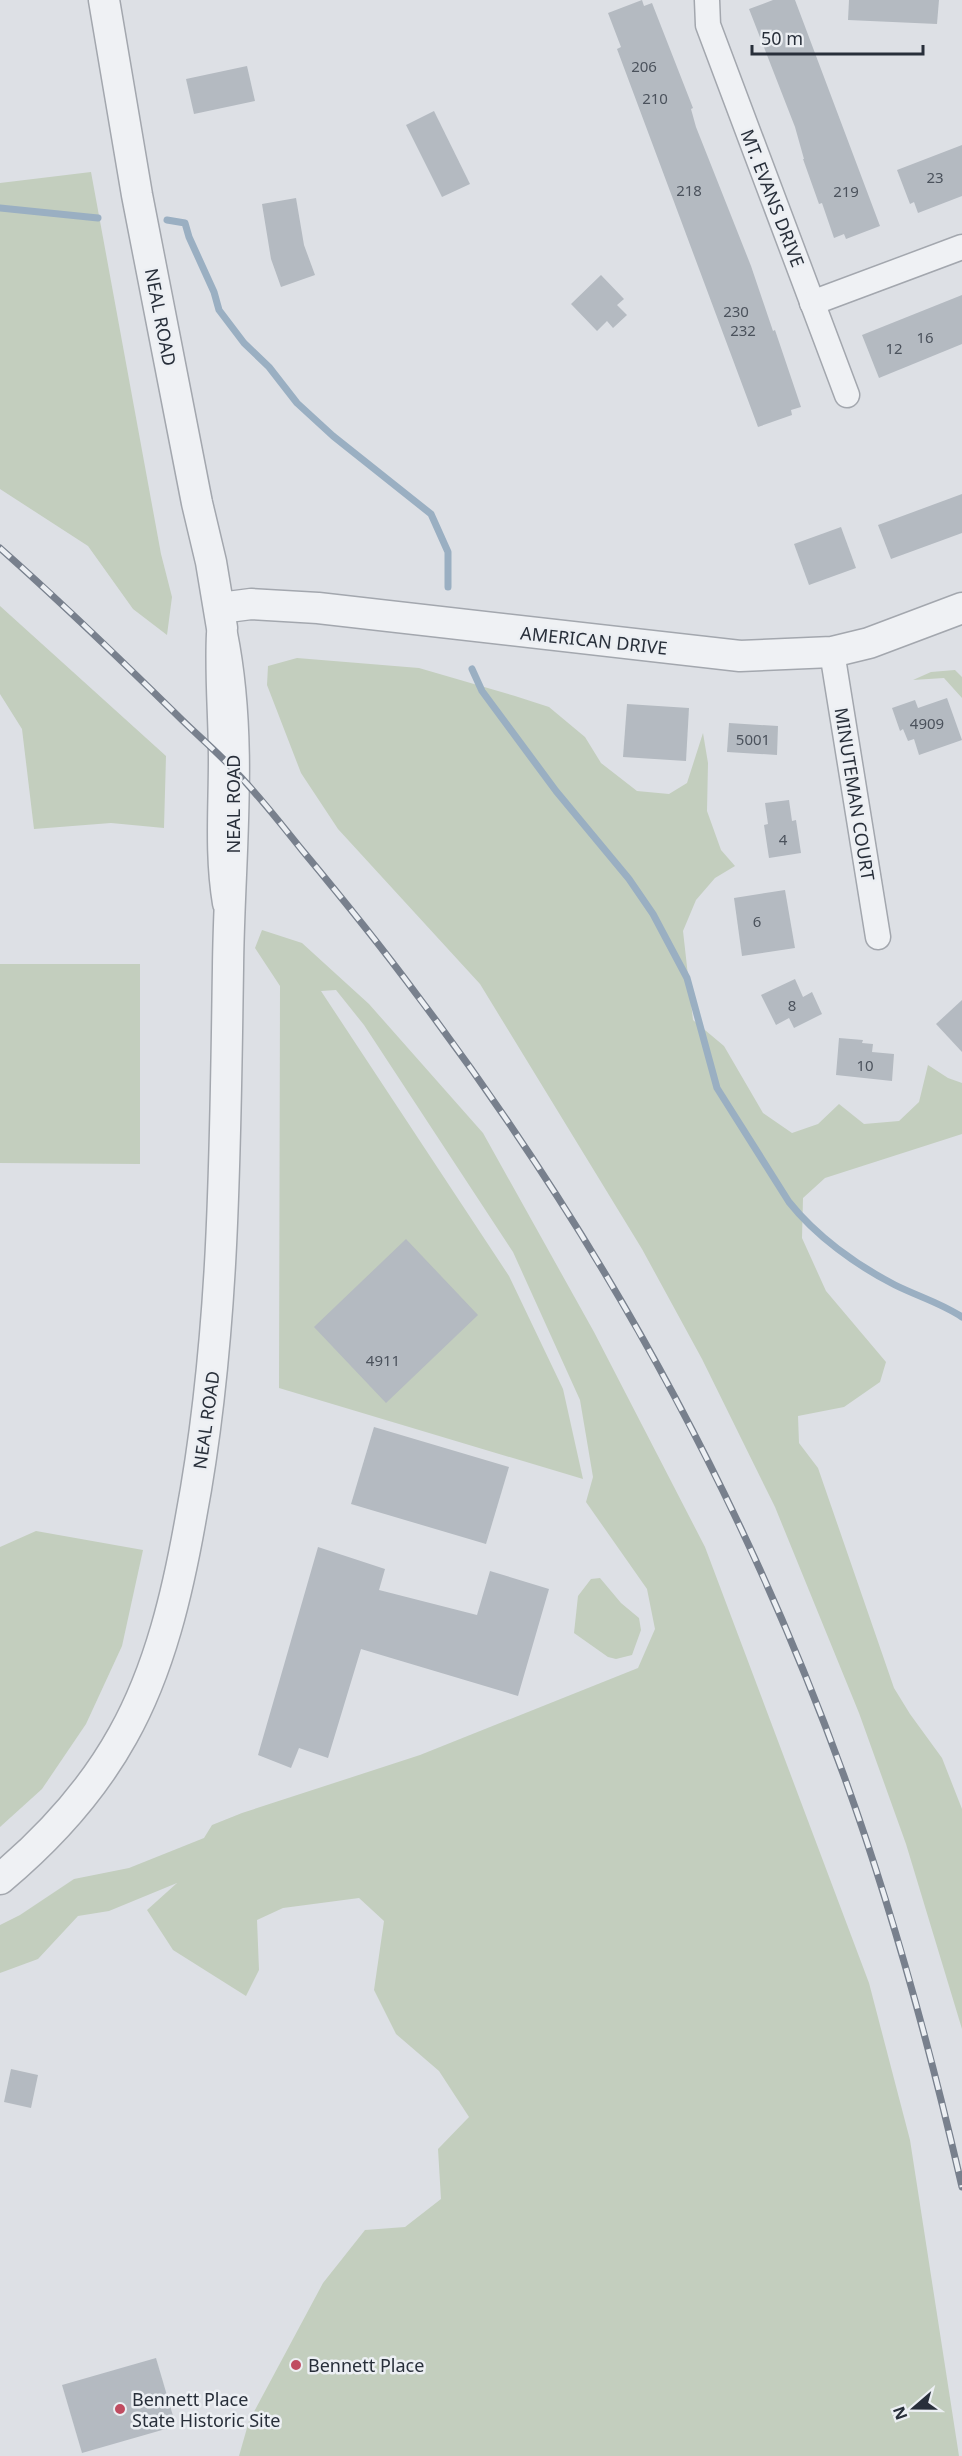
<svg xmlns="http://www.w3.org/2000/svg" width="962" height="2456" viewBox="0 0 962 2456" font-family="'Noto Sans',sans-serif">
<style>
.green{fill:#c3cebe}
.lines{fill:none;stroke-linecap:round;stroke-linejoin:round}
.stream{stroke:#9aafc2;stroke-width:7}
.building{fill:#b4bac1}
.minor-casing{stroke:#a3a7ae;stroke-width:27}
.tertiary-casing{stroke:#a3a7ae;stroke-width:33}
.minor{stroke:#eff1f4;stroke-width:24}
.tertiary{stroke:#eff1f4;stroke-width:30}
.rail-casing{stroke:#78808d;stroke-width:7}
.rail{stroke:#eceff3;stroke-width:4.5;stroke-dasharray:14;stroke-linecap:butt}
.poi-dot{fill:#c04c61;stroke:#eceff3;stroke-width:2}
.labels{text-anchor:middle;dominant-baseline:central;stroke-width:5;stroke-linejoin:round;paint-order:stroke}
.number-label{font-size:15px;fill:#4b525c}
.street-label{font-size:18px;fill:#282f3a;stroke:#eceff3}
.poi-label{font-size:18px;fill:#282f3a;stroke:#eceff3;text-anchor:start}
</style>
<rect width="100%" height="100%" fill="#dde0e5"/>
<g class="green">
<polygon points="91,172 161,554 172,597 167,635 133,609 88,546 0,489 0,183"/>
<polygon points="0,606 166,756 164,828 111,823 34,829 22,729 0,694"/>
<polygon points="297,658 419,668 515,696 549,707 585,737 601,763 637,791 669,794 687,783 703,733 708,763 707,811 721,850 735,866 715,878 696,900 683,931 693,1020 724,1046 763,1113 792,1133 818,1124 839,1104 864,1124 899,1121 919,1102 928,1065 948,1078 962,1083 962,1134 825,1178 803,1198 802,1238 826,1291 886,1362 880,1382 844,1407 798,1416 799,1443 818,1468 894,1688 910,1714 942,1758 962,1809 962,2029 906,1844 859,1713 775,1507 702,1359 642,1249 480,984 338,829 301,773 267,685 268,666"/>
<polygon points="955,670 962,677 962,698 944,678 913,680 931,672"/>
<polygon points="262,930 302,943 369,1004 483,1133 594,1332 705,1547 869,1983 910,2140 959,2456 239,2456 249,2421 323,2283 365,2230 405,2227 441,2199 438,2149 469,2117 439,2071 396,2034 374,1990 384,1921 359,1898 283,1908 257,1920 259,1970 246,1996 173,1950 147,1910 177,1883 109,1911 78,1916 38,1959 0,1973 0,1925 20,1915 74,1879 129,1868 204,1838 212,1825 242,1813 420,1755 638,1668 655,1629 647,1589 586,1502 593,1477 580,1400 513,1252 364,1025 336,990 321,991 509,1276 563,1389 583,1479 279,1388 280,986 255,948"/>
<polygon points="0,964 140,964 140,1164 0,1163"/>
<polygon points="36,1531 143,1550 122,1646 86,1724 42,1789 0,1827 0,1547"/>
<polygon points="600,1578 621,1603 639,1618 641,1630 632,1655 616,1659 608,1657 574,1633 578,1596 591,1579"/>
</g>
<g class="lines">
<g class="stream">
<polyline points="0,208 98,218"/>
<polyline points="167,220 185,223 189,237 214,292 219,310 244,343 269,367 297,403 333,436 431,514 448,552 448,587"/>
<path d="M472 669 482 691 556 791 629 879 653 914 687 978 717 1088 789 1202C816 1236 856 1265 895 1285 917 1296 941 1303 962 1317"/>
</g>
</g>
<g class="building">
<polygon points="642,0 644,6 652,3 693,108 691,109 696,127 751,266 773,331 775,330 801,407 791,410 792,415 758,427 617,49 621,47 608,13"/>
<polygon points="773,0 795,0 880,226 846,239 844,234 834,238 822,203 819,204 803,159 804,159 795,127 749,9"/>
<polygon points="849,0 939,0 937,24 848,20"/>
<polygon points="247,66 255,101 194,114 186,79"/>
<polygon points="434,111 470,184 442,197 406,125"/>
<polygon points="962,145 962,196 918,213 914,202 910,204 897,170"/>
<polygon points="296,198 304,245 315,275 281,287 271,259 262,204"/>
<polygon points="601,275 624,299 617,305 627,315 613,328 607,321 597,331 571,304"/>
<polygon points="962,295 962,344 879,378 862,335"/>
<polygon points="962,494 962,533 891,559 878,525"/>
<polygon points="841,527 856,568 809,585 794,544"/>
<polygon points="947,698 962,740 919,755 914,739 908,741 903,729 900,731 892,708 915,700 918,708"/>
<polygon points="627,704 689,708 686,761 623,757"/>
<polygon points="729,723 778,726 777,755 727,752"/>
<polygon points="789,800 792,821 796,820 801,853 769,858 764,825 768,824 765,803"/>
<polygon points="785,890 795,948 742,956 734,898"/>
<polygon points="795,979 803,997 812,992 822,1014 794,1028 789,1018 776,1025 761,995"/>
<polygon points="962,1000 962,1052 936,1024"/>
<polygon points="839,1038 863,1040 862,1043 873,1044 872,1052 894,1054 892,1081 836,1075"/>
<polygon points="406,1239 478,1315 386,1403 314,1327"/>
<polygon points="374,1427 509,1467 486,1544 351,1504"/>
<polygon points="318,1547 385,1569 379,1590 477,1615 490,1571 549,1589 518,1696 361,1649 328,1758 299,1748 291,1768 258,1755"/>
<polygon points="11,2069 38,2075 31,2108 4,2102"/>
<polygon points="156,2358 176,2426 82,2453 62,2385"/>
</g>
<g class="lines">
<defs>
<g id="minor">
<polyline points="707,0 708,25 847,395"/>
<polyline points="812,303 962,247"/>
<polyline points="832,652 878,937"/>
</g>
<g id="tertiary">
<polyline points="104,0 137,195 197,503 211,562 222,628"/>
<polyline points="220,608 251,604 318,608 740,656 832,652 869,643 962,608"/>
<path d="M0 1879C49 1838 92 1791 123 1735 160 1669 178 1591 191 1517 225 1336 225 1151 228 968 229 857 244 744 222 634 220 676 224 717 224 760 224 809 220 855 228 903"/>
</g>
</defs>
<use href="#minor" class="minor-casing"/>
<use href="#tertiary" class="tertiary-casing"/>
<use href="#minor" class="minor"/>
<use href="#tertiary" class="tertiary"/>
<defs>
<path id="rail" d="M0 548C61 602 119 658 177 715 195 733 215 750 233 769 258 794 280 823 302 850 342 898 380 945 417 995 597 1233 742 1495 844 1776 893 1911 930 2048 962 2187"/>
</defs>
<use href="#rail" class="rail-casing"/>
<use href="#rail" class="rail"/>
</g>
<g class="poi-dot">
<circle cx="296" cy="2365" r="6"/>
<circle cx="120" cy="2409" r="6"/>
</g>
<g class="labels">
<g class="number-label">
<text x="644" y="66">206</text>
<text x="655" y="98">210</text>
<text x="935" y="177">23</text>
<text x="689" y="190">218</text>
<text x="846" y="191">219</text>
<text x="736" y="311">230</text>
<text x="743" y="330">232</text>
<text x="925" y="337">16</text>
<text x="894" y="348">12</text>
<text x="927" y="723">4909</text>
<text x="753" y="739">5001</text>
<text x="783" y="839">4</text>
<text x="757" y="921">6</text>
<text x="792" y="1005">8</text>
<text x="865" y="1065">10</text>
<text x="383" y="1360">4911</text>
</g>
<g class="street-label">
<text transform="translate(773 198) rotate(69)">MT. EVANS DRIVE</text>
<text transform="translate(161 317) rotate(79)">NEAL ROAD</text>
<text transform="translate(594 640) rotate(6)">AMERICAN DRIVE</text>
<text transform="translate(855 794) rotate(81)">MINUTEMAN COURT</text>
<text transform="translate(233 804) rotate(-90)">NEAL ROAD</text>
<text transform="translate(206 1420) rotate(-82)">NEAL ROAD</text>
</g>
<g class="poi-label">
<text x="308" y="2365">Bennett Place</text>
<text x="132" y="2399">Bennett Place<tspan x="132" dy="21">State Historic Site</tspan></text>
</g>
</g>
<g transform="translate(914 2408) rotate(250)" stroke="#eceff3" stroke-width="4.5" paint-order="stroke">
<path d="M0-4.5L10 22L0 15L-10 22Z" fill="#282f3a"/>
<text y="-9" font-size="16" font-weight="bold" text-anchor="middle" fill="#282f3a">N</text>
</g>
<path d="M752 45v9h171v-9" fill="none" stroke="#282f3a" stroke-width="3"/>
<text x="761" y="45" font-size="18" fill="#282f3a" stroke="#eceff3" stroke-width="4.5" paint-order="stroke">50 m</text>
</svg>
